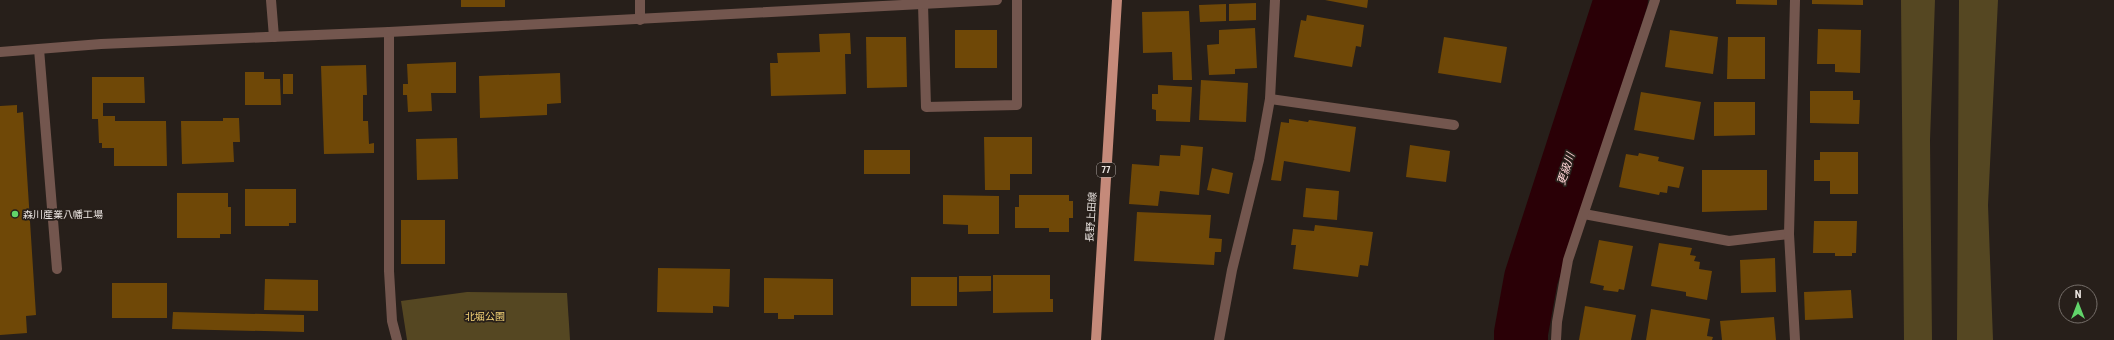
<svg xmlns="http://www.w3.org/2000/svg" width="2114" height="340" viewBox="0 0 2114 340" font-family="'Roboto Condensed','Noto Sans JP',sans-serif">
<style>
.green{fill:#554722}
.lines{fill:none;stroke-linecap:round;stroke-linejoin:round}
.river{stroke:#2a0006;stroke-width:54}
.building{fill:#6f4807}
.lane{stroke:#73564e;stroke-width:10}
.street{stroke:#73564e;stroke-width:10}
.primary{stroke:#c58a7a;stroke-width:10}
.poi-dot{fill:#61d46a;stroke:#271f1a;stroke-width:1.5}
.labels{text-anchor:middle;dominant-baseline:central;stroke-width:3.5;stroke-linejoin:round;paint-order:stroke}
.shield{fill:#271f1a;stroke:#b0a9a5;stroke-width:1}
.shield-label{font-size:9px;font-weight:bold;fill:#eae4e0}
.poi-label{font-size:10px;fill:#eae4e0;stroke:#271f1a;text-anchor:start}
.street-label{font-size:10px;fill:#eae4e0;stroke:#271f1a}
.park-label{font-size:10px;fill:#f7d577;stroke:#271f1a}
.water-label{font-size:11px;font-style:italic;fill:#fdd2d3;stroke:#271f1a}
</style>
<rect width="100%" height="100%" fill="#271f1a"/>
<g class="green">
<polygon points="1901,0 1935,0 1930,140 1932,340 1904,340"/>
<polygon points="1959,0 1998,0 1988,205 1993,340 1957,340"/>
<polygon points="467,292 567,293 570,340 407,340 401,301"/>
</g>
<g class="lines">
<polyline class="river" points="1521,340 1521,333 1531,278 1621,0"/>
</g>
<g class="building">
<rect x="461" y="0" width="44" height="7"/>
<polygon points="1325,0 1368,0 1367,8"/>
<polygon points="1736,0 1777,0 1777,5 1736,4"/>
<polygon points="1812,0 1863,0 1863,5 1812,4"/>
<polygon points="1256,3 1256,20 1229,21 1229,4"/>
<polygon points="1226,4 1226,21 1200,22 1199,5"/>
<polygon points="1189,11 1192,80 1173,80 1172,52 1143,53 1142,12"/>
<polygon points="1307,15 1364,25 1361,47 1356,46 1352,67 1294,57 1301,20 1306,21"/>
<polygon points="1255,28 1257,68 1235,69 1235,74 1209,75 1207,45 1219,44 1219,30"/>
<polygon points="1818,29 1861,30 1860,73 1835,72 1835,64 1817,64"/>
<rect x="955" y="30" width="42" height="38"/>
<polygon points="1670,30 1718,37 1713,74 1665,67"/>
<polygon points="850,33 851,54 845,54 846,94 771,96 770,63 778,63 777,53 820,52 819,34"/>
<polygon points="866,37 906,37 907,87 867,88"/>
<polygon points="1444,37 1507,47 1501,83 1438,73"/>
<polygon points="1728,37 1765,37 1765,79 1727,79"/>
<polygon points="456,62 456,93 431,93 432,111 408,112 407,95 403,95 403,84 408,84 407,64"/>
<polygon points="366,65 367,95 363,95 363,121 368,121 369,144 374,143 374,153 324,154 321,66"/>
<polygon points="245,72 264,72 264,79 280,79 281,105 245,105"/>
<polygon points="560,73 561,103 547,104 547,115 480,118 479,76"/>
<rect x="283" y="74" width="10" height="20"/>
<polygon points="92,77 144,77 145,103 103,103 103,116 115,116 115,121 166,121 167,166 114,166 114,148 102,148 102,143 99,143 98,119 92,119"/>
<polygon points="1201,80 1248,83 1246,122 1199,120"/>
<polygon points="1158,85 1192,87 1190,122 1156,121 1156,110 1152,109 1152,94 1158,94"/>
<polygon points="1810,91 1853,91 1853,100 1860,100 1859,124 1810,123"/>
<polygon points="1641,92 1701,102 1694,140 1634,130"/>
<polygon points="1714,102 1755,102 1755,135 1714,136"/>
<polygon points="17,105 17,113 23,112 36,315 26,316 27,333 0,335 0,106"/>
<polygon points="223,118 239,118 240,142 233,142 234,162 182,164 181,121 223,121"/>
<polygon points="1289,119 1308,122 1309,120 1356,127 1350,172 1284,161 1281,181 1271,180 1281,122 1289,123"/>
<polygon points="984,137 1032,137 1032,174 1010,174 1010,190 985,190"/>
<polygon points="457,138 458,179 417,180 416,139"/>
<polygon points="1181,145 1203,147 1199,195 1160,191 1158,206 1129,204 1132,164 1159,166 1160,155 1180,156"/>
<polygon points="1410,145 1450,151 1446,182 1406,177"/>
<rect x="864" y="150" width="46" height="24"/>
<polygon points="1820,152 1858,152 1858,194 1830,194 1830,181 1814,181 1814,160 1820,160"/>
<polygon points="1639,153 1659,157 1658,161 1684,167 1679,188 1668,186 1667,193 1660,192 1659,195 1619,187 1626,154 1638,156"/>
<polygon points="1212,168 1233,173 1229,194 1207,190"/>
<polygon points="1702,170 1767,170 1767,210 1702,212"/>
<polygon points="1306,188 1339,191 1337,220 1303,217"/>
<polygon points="245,189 296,189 296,223 289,223 289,226 245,226"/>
<polygon points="177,193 228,193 228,207 231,207 231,234 220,234 220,238 177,238"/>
<polygon points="943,195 999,196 999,234 968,234 968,225 943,224"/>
<polygon points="1019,195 1069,195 1069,201 1073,201 1073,218 1069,218 1069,232 1049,232 1049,228 1015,228 1015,207 1019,207"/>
<polygon points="1137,212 1211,215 1209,238 1222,239 1221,252 1215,252 1214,265 1134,261"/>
<rect x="401" y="220" width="44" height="44"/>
<polygon points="1814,221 1857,221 1856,253 1852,253 1852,256 1835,256 1835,253 1813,253"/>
<polygon points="1315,225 1373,232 1368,266 1360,265 1358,277 1293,269 1296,245 1291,245 1293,229 1314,231"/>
<polygon points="1599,240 1633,246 1624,290 1619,289 1618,292 1603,290 1604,286 1590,283"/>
<polygon points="1659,243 1692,248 1690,255 1696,256 1694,261 1700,262 1699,269 1712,271 1707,300 1686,296 1686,292 1651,286"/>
<polygon points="1775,258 1776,292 1741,293 1740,260"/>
<polygon points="658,268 730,269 729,307 713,306 713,313 657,312"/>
<polygon points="993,275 1050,275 1050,299 1053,299 1053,312 993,313"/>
<polygon points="959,276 991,276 991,291 959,292"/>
<rect x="911" y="277" width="46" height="29"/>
<polygon points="764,278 833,279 833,315 794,315 794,319 778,319 778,313 764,313"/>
<polygon points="265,279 318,280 318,311 264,310"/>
<rect x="112" y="283" width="55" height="35"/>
<polygon points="1851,290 1853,318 1805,320 1804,292"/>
<polygon points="1585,306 1636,315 1631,340 1579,340"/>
<polygon points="1651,309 1710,319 1707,336 1713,337 1712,340 1646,340"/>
<polygon points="173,312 304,315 304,332 172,329"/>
<polygon points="1774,317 1776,340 1722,340 1720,321"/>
</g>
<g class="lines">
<polyline class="lane" points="389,32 389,271 392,321 397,340"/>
<g class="street">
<polyline points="271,0 274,37"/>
<polyline points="640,0 640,20"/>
<polyline points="923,4 926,107 1017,105 1017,0"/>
<polyline points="39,49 57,269"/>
<polyline points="0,52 101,44 389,32 997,0"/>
<polyline points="1270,99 1454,125"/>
<polyline points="1584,214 1729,241 1789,234"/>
<polyline points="1219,340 1232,270 1259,160 1270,99 1275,0"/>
<polyline points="1556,340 1557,322 1568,260 1655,0"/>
<polyline points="1795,340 1789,234 1795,0"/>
</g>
<polyline class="primary" points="1096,340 1117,0"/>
</g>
<circle class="poi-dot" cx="15" cy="214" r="4"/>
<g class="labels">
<rect class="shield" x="1097" y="163" width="18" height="14" rx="3"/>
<g class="shield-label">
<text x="1106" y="170">77</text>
</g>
<g class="poi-label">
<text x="23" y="214">森川産業八幡工場</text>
</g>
<g class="street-label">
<text transform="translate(1091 217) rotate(-86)">長野上田線</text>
</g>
<g class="park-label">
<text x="485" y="316">北堀公園</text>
</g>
<g class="water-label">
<text transform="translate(1566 169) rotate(-72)">更級川</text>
</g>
</g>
<g transform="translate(2078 304)"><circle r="19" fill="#271f1a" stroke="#756e69"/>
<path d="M0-3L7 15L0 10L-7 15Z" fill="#61d46a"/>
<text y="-6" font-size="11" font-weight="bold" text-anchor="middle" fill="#eae4e0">N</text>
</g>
</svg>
